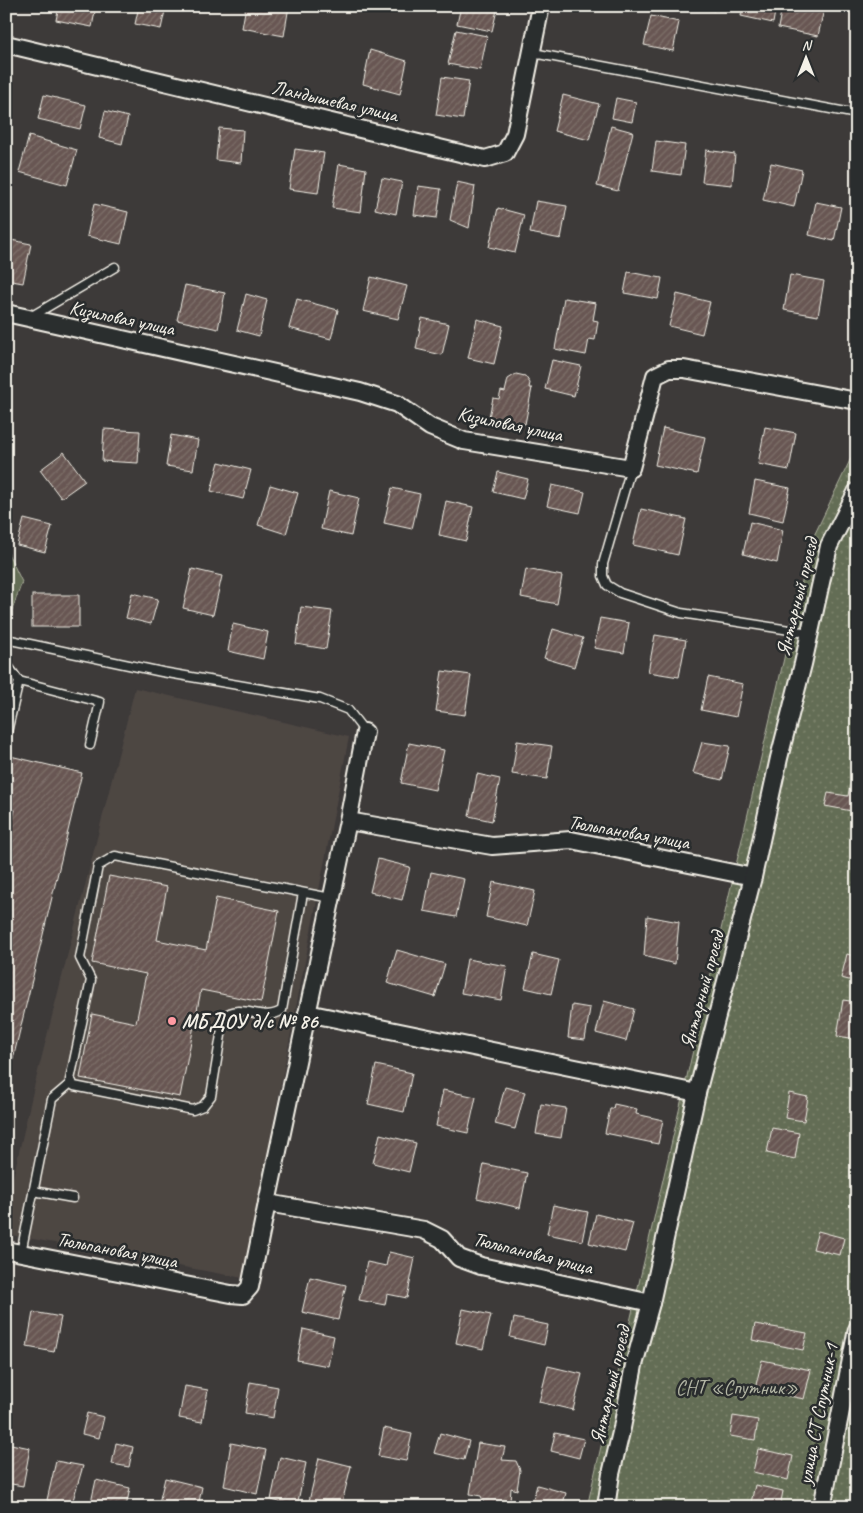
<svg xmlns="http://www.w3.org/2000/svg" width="863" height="1513" viewBox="0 0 863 1513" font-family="Caveat,sans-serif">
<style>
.built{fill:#4d4643}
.forest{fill:url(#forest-firs);stroke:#acaf9e}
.garden{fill:url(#garden-dots);stroke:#acaf9e}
.building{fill:url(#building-hatch);stroke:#f4f1e8}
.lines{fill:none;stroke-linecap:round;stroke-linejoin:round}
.service-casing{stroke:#f4f1e8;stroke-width:11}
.minor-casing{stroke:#f4f1e8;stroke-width:20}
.service{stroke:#2a2d2e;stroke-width:8}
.minor{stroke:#2a2d2e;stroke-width:16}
.poi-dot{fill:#ff9aa2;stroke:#2a2d2e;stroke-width:2}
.labels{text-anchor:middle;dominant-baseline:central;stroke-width:5;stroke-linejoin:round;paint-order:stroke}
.street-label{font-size:20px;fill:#f4f1e8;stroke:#2a2d2e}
.poi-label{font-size:20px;font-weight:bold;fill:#f4f1e8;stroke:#2a2d2e;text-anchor:start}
.park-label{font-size:20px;fill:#b3b6a5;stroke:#2a2d2e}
</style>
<defs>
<pattern id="forest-firs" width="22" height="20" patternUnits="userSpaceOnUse" patternTransform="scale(1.25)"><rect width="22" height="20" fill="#646d54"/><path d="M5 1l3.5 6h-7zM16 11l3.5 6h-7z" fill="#7b826d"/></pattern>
<pattern id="garden-dots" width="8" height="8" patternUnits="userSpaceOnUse" patternTransform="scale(1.25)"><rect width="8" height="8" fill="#646d54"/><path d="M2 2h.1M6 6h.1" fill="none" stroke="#7b826d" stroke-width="1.8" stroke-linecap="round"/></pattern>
<pattern id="building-hatch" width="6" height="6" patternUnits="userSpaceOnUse" patternTransform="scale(1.25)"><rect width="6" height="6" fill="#685752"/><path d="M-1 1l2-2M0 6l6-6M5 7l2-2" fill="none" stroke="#7e706b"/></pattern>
</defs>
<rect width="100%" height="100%" fill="#3d3a39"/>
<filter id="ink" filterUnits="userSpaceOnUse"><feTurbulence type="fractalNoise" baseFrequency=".02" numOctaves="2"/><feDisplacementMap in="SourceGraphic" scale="10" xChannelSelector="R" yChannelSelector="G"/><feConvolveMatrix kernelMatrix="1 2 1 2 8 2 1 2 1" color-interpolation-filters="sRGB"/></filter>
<g filter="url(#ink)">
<polygon class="built" points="135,688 349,737 243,1278 6,1234 6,1208 33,1091"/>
<polygon class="forest" points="6,549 22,582 12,610 6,612"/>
<polygon class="garden" points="857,433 857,1507 587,1507 811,542 853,454"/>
<g class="building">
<polygon points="59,6 96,6 92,27 56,20"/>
<polygon points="139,6 166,6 161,29 135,24"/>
<polygon points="246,6 289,6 284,36 242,28"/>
<polygon points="461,6 498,6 492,31 457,24"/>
<polygon points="689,6 715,6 714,11"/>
<polygon points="743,6 776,6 773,23 741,16"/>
<polygon points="782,6 809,6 824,9 818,36 778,28"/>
<polygon points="651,16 679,22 673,51 644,45"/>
<polygon points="456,30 487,36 480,70 448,64"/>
<polygon points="370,50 407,61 400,94 363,84"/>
<polygon points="442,77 469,81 463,119 436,115"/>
<polygon points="44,95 86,105 80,129 38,119"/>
<polygon points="563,95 599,104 589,140 554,131"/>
<polygon points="616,98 636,102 632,122 612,118"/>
<polygon points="105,111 128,117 122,144 99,138"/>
<polygon points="611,126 633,132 618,191 597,186"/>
<polygon points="219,128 243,130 241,163 216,160"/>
<polygon points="29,136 77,150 67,185 19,172"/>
<polygon points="656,141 685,145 681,175 652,171"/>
<polygon points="295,149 324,153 318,193 289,189"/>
<polygon points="706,150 735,154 732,185 702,182"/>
<polygon points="771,163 802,170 794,207 763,200"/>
<polygon points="339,164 366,169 361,212 332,208"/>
<polygon points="382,178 402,182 396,214 375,209"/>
<polygon points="457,182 475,186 469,228 450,220"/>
<polygon points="418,186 441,189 437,218 414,215"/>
<polygon points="536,201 567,206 561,239 530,233"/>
<polygon points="816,202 841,207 834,241 809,235"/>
<polygon points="94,204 128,212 121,244 87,236"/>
<polygon points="498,208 524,215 515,253 489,247"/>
<polygon points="6,239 31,244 23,283 6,280"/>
<polygon points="628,272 662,278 658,299 624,293"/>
<polygon points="790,275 824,281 818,316 784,310"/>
<polygon points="371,277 407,286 398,319 363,311"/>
<polygon points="185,285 225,293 218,329 177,320"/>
<polygon points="246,294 267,300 259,336 237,330"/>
<polygon points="677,294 710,302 702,334 669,326"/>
<polygon points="564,298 596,303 593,320 598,321 595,340 589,339 586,355 555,349"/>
<polygon points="297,299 338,310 331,339 289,328"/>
<polygon points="422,318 449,324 442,355 416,349"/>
<polygon points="477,319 503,326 494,364 468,358"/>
<polygon points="552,360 581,366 574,396 545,389"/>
<polygon points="516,374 525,376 530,383 529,388 532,388 525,424 489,417 493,398 499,399 501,391 505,392 508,379"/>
<polygon points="765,427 796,433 789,470 758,464"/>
<polygon points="663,428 705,437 697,474 655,465"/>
<polygon points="104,429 140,431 138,463 102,461"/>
<polygon points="171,435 198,440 193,470 166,466"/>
<polygon points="64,452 85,481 61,498 40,470"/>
<polygon points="219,462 251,470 243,499 211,491"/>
<polygon points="498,472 528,479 523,499 493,492"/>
<polygon points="755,481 790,488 783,521 749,513"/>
<polygon points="270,485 298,493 286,534 258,525"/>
<polygon points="552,485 585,492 580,513 547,506"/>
<polygon points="392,488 420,494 412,529 384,523"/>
<polygon points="329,491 359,498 351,536 321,529"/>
<polygon points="446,501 473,507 466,541 439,535"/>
<polygon points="641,509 686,519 678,555 633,545"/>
<polygon points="24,519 52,526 45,552 17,545"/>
<polygon points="750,522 783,530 777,563 743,554"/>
<polygon points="192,569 222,576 213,615 183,608"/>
<polygon points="526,569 562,576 557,604 521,597"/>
<polygon points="132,593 158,599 151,624 126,618"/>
<rect x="32" y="595" width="47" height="32"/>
<polygon points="301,607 332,611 326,649 296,644"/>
<polygon points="600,618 629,623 624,653 594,648"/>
<polygon points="233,624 268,632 263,659 228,651"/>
<polygon points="553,629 583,638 574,667 544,658"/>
<polygon points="655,635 686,640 679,677 648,672"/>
<polygon points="442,671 471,675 465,715 436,711"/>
<polygon points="708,677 743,684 736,717 701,710"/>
<polygon points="517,741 552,746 547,779 512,774"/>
<polygon points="702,742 730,746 722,780 693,773"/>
<polygon points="409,743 444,750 435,790 401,783"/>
<polygon points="6,755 82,773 6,1088 6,846 15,810 6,808"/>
<polygon points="477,774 500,779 492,821 469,816"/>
<polygon points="850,785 857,786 857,812 825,806 828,793 848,796"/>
<polygon points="378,859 410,867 402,900 370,892"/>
<polygon points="431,872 464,879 456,917 424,911"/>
<polygon points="109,876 167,887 157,940 206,950 216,898 279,911 261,1002 201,990 180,1097 80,1078 92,1014 136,1023 146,974 92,963"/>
<polygon points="493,882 535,891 527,926 486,917"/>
<polygon points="647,916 679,922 675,964 644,956"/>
<polygon points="397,950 445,964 435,997 387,983"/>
<polygon points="533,954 559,960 551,994 525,988"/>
<polygon points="847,954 857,957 857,982 841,978"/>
<polygon points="467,959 507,966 501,1000 461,993"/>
<polygon points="843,1000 857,1002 857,1039 837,1036"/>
<polygon points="604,1001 634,1009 626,1041 596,1033"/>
<polygon points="572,1005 590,1008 585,1040 568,1038"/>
<polygon points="376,1065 412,1073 404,1112 368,1104"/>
<polygon points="505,1087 525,1092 515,1129 495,1124"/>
<polygon points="443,1090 476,1097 468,1133 436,1126"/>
<polygon points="789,1093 808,1097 804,1121 785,1118"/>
<polygon points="541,1104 566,1108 561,1138 536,1134"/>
<polygon points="614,1104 637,1109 636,1114 663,1120 658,1144 605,1133 610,1109 613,1109"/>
<polygon points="772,1128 799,1133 795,1159 767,1153"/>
<polygon points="380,1134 416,1143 409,1172 373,1163"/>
<polygon points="484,1164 527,1173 520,1208 477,1198"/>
<polygon points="553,1205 588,1212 582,1241 547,1234"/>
<polygon points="596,1214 633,1223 625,1252 589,1243"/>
<polygon points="818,1231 844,1238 840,1255 813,1249"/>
<polygon points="389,1252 415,1258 407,1298 387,1294 385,1305 359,1300 367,1262 386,1266"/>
<polygon points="310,1277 346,1285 338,1320 302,1312"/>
<polygon points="463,1309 491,1315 483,1349 456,1343"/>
<polygon points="33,1312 61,1317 54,1352 27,1347"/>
<polygon points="514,1318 548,1325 544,1345 510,1337"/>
<polygon points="755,1324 807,1333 803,1350 752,1340"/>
<polygon points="303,1329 334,1336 328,1366 297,1360"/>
<polygon points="762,1360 811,1370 804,1399 755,1389"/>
<polygon points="548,1366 582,1374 573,1410 539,1402"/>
<polygon points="250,1382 278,1387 273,1418 245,1413"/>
<polygon points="185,1386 208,1390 202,1422 179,1418"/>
<polygon points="87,1413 104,1417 99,1438 82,1434"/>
<polygon points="733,1416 758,1420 755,1440 730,1436"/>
<polygon points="384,1428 412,1434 406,1461 378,1456"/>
<polygon points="440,1433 469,1441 464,1460 434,1453"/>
<polygon points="555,1433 584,1439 579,1458 551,1451"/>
<polygon points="6,1443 30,1448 23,1486 6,1483"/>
<polygon points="116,1443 133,1447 129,1467 112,1464"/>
<polygon points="231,1443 266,1450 257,1494 224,1486"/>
<polygon points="478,1443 505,1447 502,1460 516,1461 520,1470 517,1490 511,1488 510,1502 505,1506 485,1505 481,1496 470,1494"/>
<polygon points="758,1449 793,1456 788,1480 753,1472"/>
<polygon points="280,1457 306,1463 297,1506 271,1500"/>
<polygon points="319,1458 351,1466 341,1507 333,1507 309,1501"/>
<polygon points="56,1461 83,1466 71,1507 64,1507 47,1500"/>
<polygon points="165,1478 202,1487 198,1507 158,1507"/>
<polygon points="96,1480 130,1488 126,1507 90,1507"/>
<polygon points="537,1485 566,1493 562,1507 531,1507"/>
<polygon points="755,1485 783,1491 780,1507 750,1507"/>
</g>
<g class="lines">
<defs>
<g id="service">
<polyline points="533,53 857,114"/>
<polyline points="32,316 115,267"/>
<polyline points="631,468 603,564 603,576 607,585 620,593 681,613 809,633"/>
<polyline points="6,639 162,672 320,699 348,710 365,732"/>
<polyline points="6,663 19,681 7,732"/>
<polyline points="19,681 100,702 90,745"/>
<path d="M303 893 282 1010C264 1024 241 1001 224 1017L211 1096 203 1106 193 1110 74 1086 70 1080 91 980 80 958 98 866 115 856 331 898"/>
<polyline points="33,1191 73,1198"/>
<polyline points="21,1253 52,1099 72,1082"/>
</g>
<g id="minor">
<polyline points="6,44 485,159 505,153 515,134 541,6"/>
<polyline points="6,313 360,392 397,404 430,427 464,441 631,468 655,376 669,369 684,369 857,401"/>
<polyline points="348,821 492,846 571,840 753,877"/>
<polyline points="307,1013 697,1093"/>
<polyline points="267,1203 424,1230 442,1239 459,1258 481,1266 651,1303"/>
<polyline points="6,1250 231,1294 243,1295 250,1287 267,1203 348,821 365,732"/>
<polyline points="606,1507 611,1474 622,1428 634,1365 651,1303 697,1093 753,877 779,758 803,664 829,546 857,491"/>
<polyline points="822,1507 857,1329"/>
</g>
</defs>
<use href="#service" class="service-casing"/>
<use href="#minor" class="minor-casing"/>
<use href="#service" class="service"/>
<use href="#minor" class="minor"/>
</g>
</g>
<circle class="poi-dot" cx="172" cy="1021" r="5"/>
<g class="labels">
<g class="street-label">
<text transform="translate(335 101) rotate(13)">Ландышевая улица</text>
<text transform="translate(122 318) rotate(12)">Кизиловая улица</text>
<text transform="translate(510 424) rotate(12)">Кизиловая улица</text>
<text transform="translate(797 597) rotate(-76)">Янтарный проезд</text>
<text transform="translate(629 832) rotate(10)">Тюльпановая улица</text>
<text transform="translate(702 990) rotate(-75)">Янтарный проезд</text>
<text transform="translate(117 1250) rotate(11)">Тюльпановая улица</text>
<text transform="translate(533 1253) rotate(14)">Тюльпановая улица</text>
<text transform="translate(610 1385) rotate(-77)">Янтарный проезд</text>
<text transform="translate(818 1414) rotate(-79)">улица СТ Спутник-1</text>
</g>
<g class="poi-label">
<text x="182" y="1021">МБДОУ д/с № 86</text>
</g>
<g class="park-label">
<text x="737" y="1387">СНТ «Спутник»</text>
</g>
</g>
<rect width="863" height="1513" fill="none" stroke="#2a2d2e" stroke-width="25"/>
<rect x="12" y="12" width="838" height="1488" fill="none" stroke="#f4f1e8" stroke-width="2" filter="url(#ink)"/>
<g transform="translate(806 58)" stroke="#2a2d2e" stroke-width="4" paint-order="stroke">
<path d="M0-4L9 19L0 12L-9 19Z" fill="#f4f1e8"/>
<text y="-8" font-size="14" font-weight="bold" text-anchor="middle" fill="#f4f1e8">N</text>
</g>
</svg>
